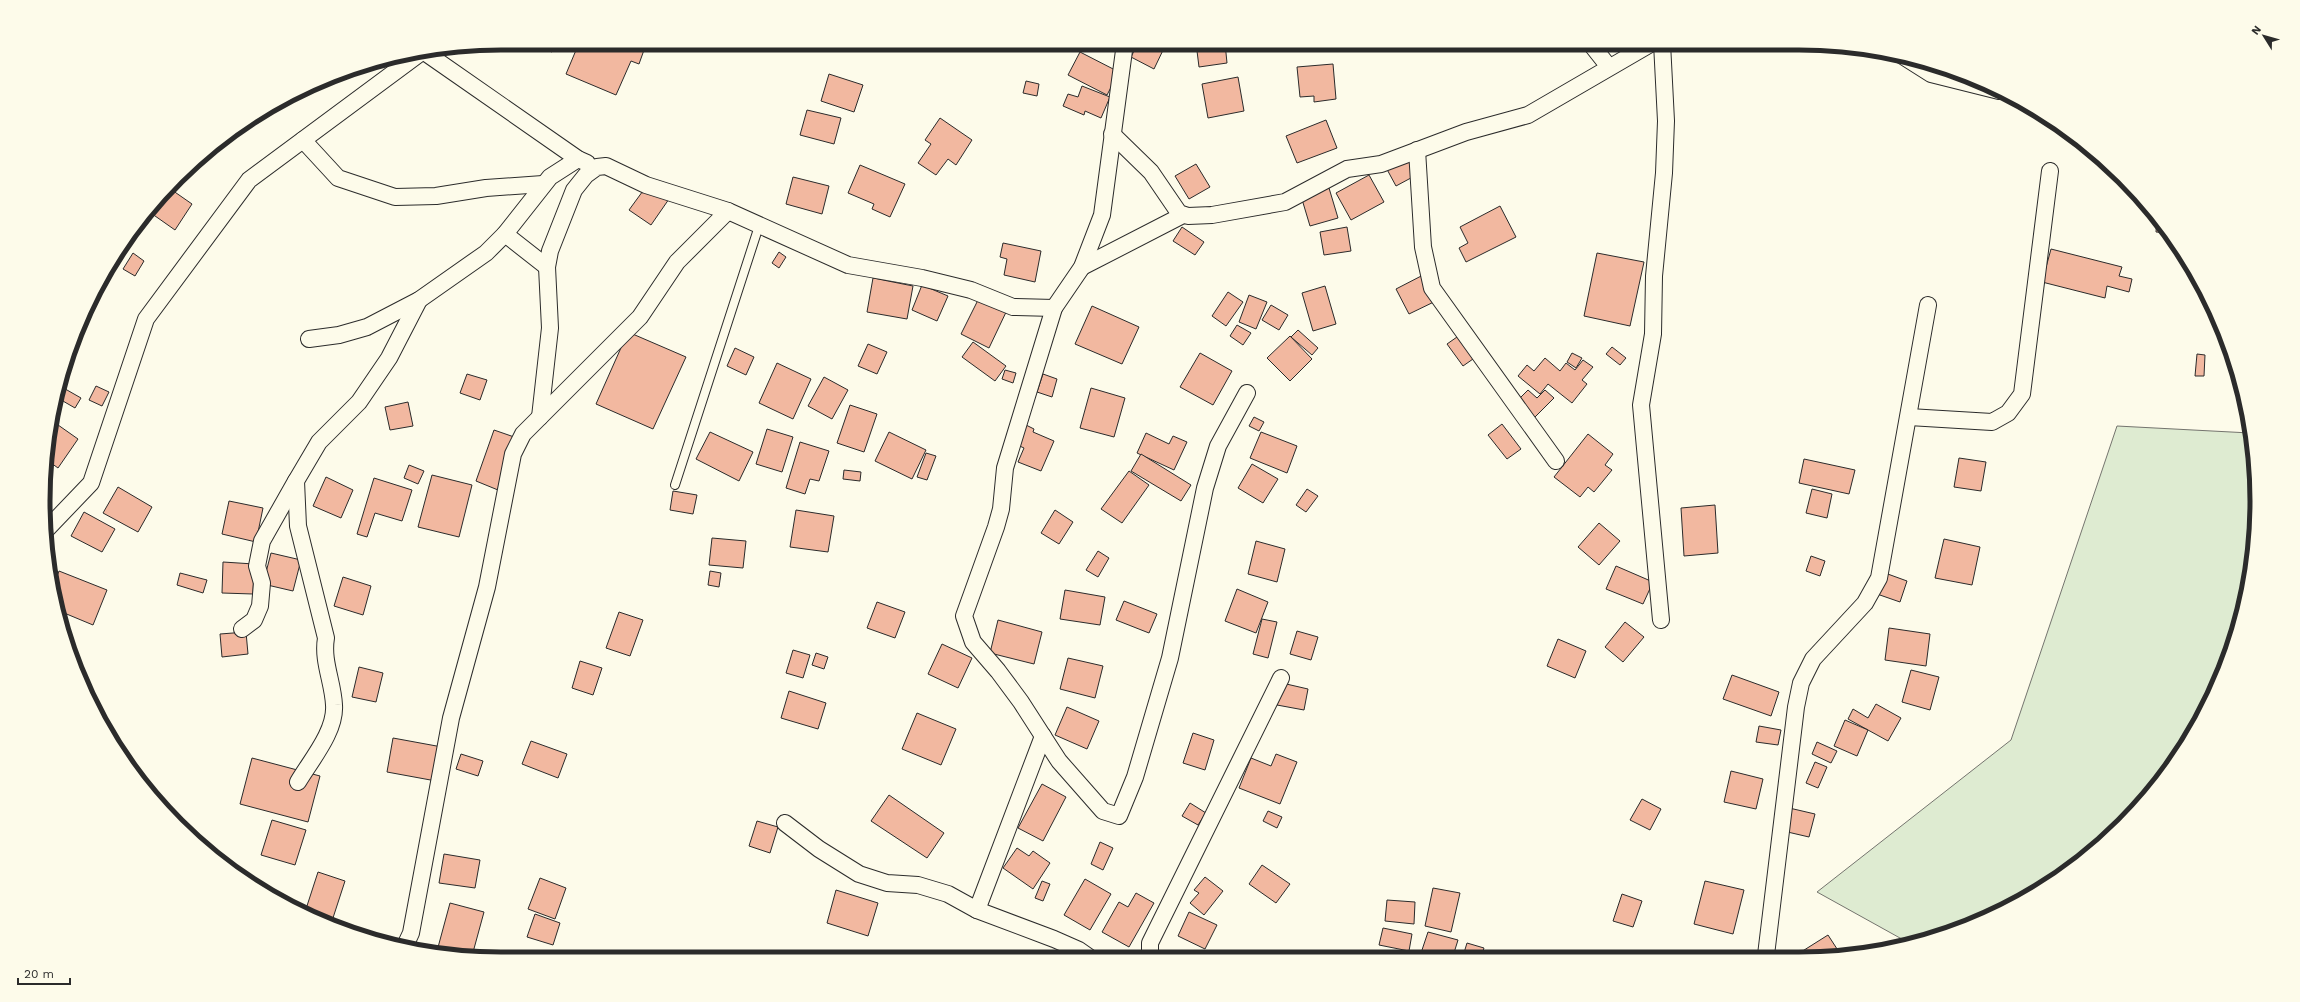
<svg xmlns="http://www.w3.org/2000/svg" width="2300" height="1002" viewBox="0 0 2300 1002" font-family="'Work Sans',sans-serif">
<style>
.green{fill:#deebd1;stroke:#74746e}
.building{fill:#f2b8a0;stroke:#2b2b2b}
.lines{fill:none;stroke-linecap:round;stroke-linejoin:round}
.lane-casing{stroke:#2b2b2b;stroke-width:10}
.street-casing{stroke:#2b2b2b;stroke-width:18}
.lane{stroke:#fdfbea;stroke-width:8}
.street{stroke:#fdfbea;stroke-width:16}
.rim{fill:none;stroke:#2b2b2b;stroke-width:5}
</style>
<rect width="100%" height="100%" fill="#fdfbea"/>
<polygon class="green" points="2117,426 2250,433 2256,471 2253,561 2233,648 2180,756 2101,845 2001,912 1946,935 1909,943 1817,892 2011,740"/>
<g class="building">
<polygon points="529,43 555,43 552,52"/>
<polygon points="579,43 627,43 644,50 639,64 631,61 616,95 566,74"/>
<polygon points="1138,43 1158,43 1165,46 1154,69 1131,57"/>
<polygon points="1196,43 1225,43 1227,63 1199,67"/>
<polygon points="1080,52 1119,72 1107,95 1068,75"/>
<polygon points="1333,64 1336,99 1314,102 1314,96 1300,97 1297,67"/>
<polygon points="829,74 863,85 854,112 821,101"/>
<polygon points="1238,77 1244,111 1208,118 1202,84"/>
<polygon points="1026,81 1039,84 1037,96 1023,93"/>
<polygon points="1082,86 1110,97 1101,118 1085,111 1084,115 1063,106 1068,94 1078,97"/>
<polygon points="807,110 841,118 834,144 800,135"/>
<polygon points="940,118 972,140 956,165 948,159 936,175 918,163 931,144 925,140"/>
<polygon points="1326,120 1337,148 1297,163 1286,136"/>
<polygon points="1409,148 1422,172 1396,186 1383,162"/>
<polygon points="1196,164 1210,187 1189,199 1175,176"/>
<polygon points="860,165 905,184 890,217 872,209 874,204 848,193"/>
<polygon points="1369,175 1384,202 1351,220 1336,193"/>
<polygon points="793,177 829,186 822,214 786,204"/>
<polygon points="648,184 669,199 651,225 629,210"/>
<polygon points="169,188 192,204 175,230 148,211"/>
<polygon points="1329,188 1338,218 1310,226 1301,196"/>
<polygon points="1500,206 1516,237 1466,262 1459,248 1468,243 1460,227"/>
<polygon points="2157,216 2162,222 2169,233 2156,232"/>
<polygon points="1182,227 1204,242 1195,255 1173,241"/>
<polygon points="1347,227 1351,251 1324,255 1320,232"/>
<polygon points="1003,243 1041,251 1035,282 1004,275 1007,259 1000,257"/>
<polygon points="2051,249 2122,267 2119,276 2132,279 2129,292 2107,286 2105,298 2042,282"/>
<polygon points="779,252 786,257 779,268 772,263"/>
<polygon points="133,253 144,261 135,276 123,269"/>
<polygon points="1597,253 1644,262 1630,326 1584,316"/>
<polygon points="1427,273 1440,299 1409,314 1396,289"/>
<polygon points="873,278 913,286 907,319 867,312"/>
<polygon points="922,285 948,296 937,321 912,310"/>
<polygon points="1325,286 1336,324 1313,331 1302,293"/>
<polygon points="1228,292 1243,302 1226,326 1212,316"/>
<polygon points="981,294 1008,308 989,348 961,334"/>
<polygon points="1249,295 1267,302 1256,329 1239,322"/>
<polygon points="1271,305 1288,315 1279,330 1262,320"/>
<polygon points="1092,306 1139,327 1122,364 1075,344"/>
<polygon points="1237,325 1251,333 1243,345 1230,336"/>
<polygon points="1298,330 1318,348 1312,355 1291,337"/>
<polygon points="1467,330 1483,352 1463,366 1447,344"/>
<polygon points="628,332 686,357 653,429 596,404"/>
<polygon points="1290,336 1312,359 1290,381 1267,358"/>
<polygon points="973,342 1006,366 995,381 962,357"/>
<polygon points="868,344 887,352 877,374 858,366"/>
<polygon points="1612,347 1626,358 1620,365 1606,354"/>
<polygon points="735,348 754,357 746,375 727,366"/>
<polygon points="1200,353 1232,371 1213,405 1180,387"/>
<polygon points="1572,353 1582,358 1576,368 1567,362"/>
<polygon points="2197,354 2205,355 2204,376 2195,376"/>
<polygon points="1545,358 1560,371 1566,363 1575,370 1583,360 1593,367 1582,380 1587,384 1572,403 1548,384 1540,394 1518,376 1527,365 1534,371"/>
<polygon points="777,363 811,379 793,419 759,403"/>
<polygon points="1005,370 1016,373 1013,383 1002,379"/>
<polygon points="467,374 487,380 480,400 460,393"/>
<polygon points="1043,374 1057,379 1052,397 1037,392"/>
<polygon points="824,377 848,390 832,419 808,406"/>
<polygon points="60,386 81,398 75,408 56,397"/>
<polygon points="96,386 109,392 102,406 89,400"/>
<polygon points="1091,388 1125,398 1114,437 1080,428"/>
<polygon points="1528,390 1537,398 1545,390 1554,398 1534,418 1517,401"/>
<polygon points="408,402 413,426 390,430 385,407"/>
<polygon points="850,405 877,414 864,452 837,443"/>
<polygon points="1254,417 1264,422 1259,431 1249,426"/>
<polygon points="51,420 78,439 58,468 47,460"/>
<polygon points="1020,422 1034,429 1033,432 1054,441 1041,471 1018,462 1024,448 1011,442"/>
<polygon points="1502,424 1521,449 1507,459 1488,435"/>
<polygon points="767,429 793,437 782,472 756,464"/>
<polygon points="494,430 517,438 498,490 476,481"/>
<polygon points="710,432 753,452 739,481 696,459"/>
<polygon points="889,432 926,450 912,479 875,461"/>
<polygon points="1261,432 1297,446 1287,473 1250,458"/>
<polygon points="1146,433 1169,444 1173,436 1187,442 1174,470 1137,453"/>
<polygon points="1588,434 1613,454 1605,465 1612,470 1594,492 1588,487 1580,497 1554,477"/>
<polygon points="800,442 829,451 819,481 810,479 805,494 786,488"/>
<polygon points="926,453 936,456 927,480 917,477"/>
<polygon points="1141,454 1191,485 1181,501 1131,471"/>
<polygon points="1959,458 1986,462 1981,491 1954,487"/>
<polygon points="1804,459 1855,470 1849,494 1799,483"/>
<polygon points="1252,464 1278,479 1263,503 1238,488"/>
<polygon points="409,465 424,471 418,484 404,478"/>
<polygon points="844,470 861,472 860,481 843,479"/>
<polygon points="1129,471 1149,485 1122,523 1101,509"/>
<polygon points="432,475 472,485 459,537 418,527"/>
<polygon points="326,477 353,490 341,518 313,506"/>
<polygon points="374,478 412,490 402,521 375,513 367,537 357,534"/>
<polygon points="118,487 152,507 138,532 103,513"/>
<polygon points="1307,489 1318,496 1306,512 1296,505"/>
<polygon points="1812,489 1832,494 1827,518 1806,513"/>
<polygon points="673,491 697,495 693,514 670,510"/>
<polygon points="229,501 263,508 256,542 222,534"/>
<polygon points="1715,505 1718,553 1684,556 1681,508"/>
<polygon points="796,510 834,516 828,552 790,547"/>
<polygon points="1055,510 1073,522 1059,544 1041,533"/>
<polygon points="84,512 115,529 102,552 71,536"/>
<polygon points="1599,523 1620,541 1599,565 1578,547"/>
<polygon points="712,538 746,541 743,568 709,565"/>
<polygon points="1944,539 1980,547 1972,585 1935,578"/>
<polygon points="1256,541 1285,549 1277,582 1248,574"/>
<polygon points="1098,551 1109,558 1098,577 1086,570"/>
<polygon points="271,553 301,560 293,591 263,584"/>
<polygon points="1811,556 1825,561 1820,576 1806,571"/>
<polygon points="223,562 254,564 253,594 222,593"/>
<polygon points="1616,566 1653,582 1643,604 1606,589"/>
<polygon points="59,571 107,590 93,625 57,610 52,589"/>
<polygon points="710,571 721,573 719,587 708,585"/>
<polygon points="180,573 207,580 203,593 177,585"/>
<polygon points="1885,573 1907,581 1900,602 1877,594"/>
<polygon points="343,577 371,586 363,615 334,606"/>
<polygon points="1237,589 1268,602 1256,633 1225,621"/>
<polygon points="1065,590 1105,597 1100,625 1060,619"/>
<polygon points="1124,601 1157,614 1149,633 1116,620"/>
<polygon points="877,602 905,612 895,638 867,628"/>
<polygon points="619,612 643,620 630,656 606,648"/>
<polygon points="1262,619 1277,622 1268,658 1253,654"/>
<polygon points="998,620 1042,632 1034,664 990,653"/>
<polygon points="1625,622 1644,637 1623,662 1605,647"/>
<polygon points="1889,628 1930,634 1926,666 1885,660"/>
<polygon points="1297,631 1318,637 1311,660 1290,654"/>
<polygon points="246,632 248,654 222,657 220,634"/>
<polygon points="1558,639 1586,651 1575,678 1547,666"/>
<polygon points="942,644 972,658 958,688 928,674"/>
<polygon points="793,650 810,655 803,678 786,673"/>
<polygon points="816,653 828,657 824,669 812,665"/>
<polygon points="1068,658 1103,666 1095,698 1060,689"/>
<polygon points="580,661 602,668 593,695 572,688"/>
<polygon points="359,667 383,673 376,702 352,697"/>
<polygon points="1911,670 1939,677 1930,710 1902,702"/>
<polygon points="1732,675 1779,692 1771,716 1723,699"/>
<polygon points="1282,683 1308,689 1304,710 1277,705"/>
<polygon points="789,691 826,703 818,729 781,718"/>
<polygon points="1876,704 1901,718 1888,741 1848,719 1853,709 1868,718"/>
<polygon points="1067,707 1099,721 1087,749 1055,735"/>
<polygon points="917,713 956,729 941,765 902,749"/>
<polygon points="1845,720 1868,730 1857,756 1834,746"/>
<polygon points="1759,726 1781,730 1778,745 1756,742"/>
<polygon points="1193,733 1214,740 1205,770 1183,763"/>
<polygon points="393,738 442,747 436,781 387,772"/>
<polygon points="531,741 567,754 558,778 522,764"/>
<polygon points="1817,742 1837,751 1831,763 1812,754"/>
<polygon points="461,754 483,761 478,776 456,769"/>
<polygon points="1276,754 1297,762 1280,804 1239,788 1251,758 1271,766"/>
<polygon points="252,758 320,776 308,822 240,804"/>
<polygon points="1815,762 1827,767 1818,788 1806,783"/>
<polygon points="1731,771 1763,779 1756,809 1724,802"/>
<polygon points="1042,784 1066,797 1043,841 1018,828"/>
<polygon points="889,795 944,833 927,858 871,821"/>
<polygon points="1642,799 1661,809 1650,830 1630,820"/>
<polygon points="1190,803 1206,813 1198,825 1182,816"/>
<polygon points="1785,807 1815,814 1809,837 1779,830"/>
<polygon points="1268,811 1282,817 1277,828 1263,821"/>
<polygon points="272,820 306,830 295,865 261,855"/>
<polygon points="757,821 778,827 770,853 749,846"/>
<polygon points="1100,842 1113,848 1103,870 1091,864"/>
<polygon points="1017,848 1029,856 1033,851 1050,863 1033,889 1003,868"/>
<polygon points="444,854 480,860 475,888 439,883"/>
<polygon points="1262,865 1290,884 1276,903 1249,884"/>
<polygon points="318,872 345,881 331,924 305,912"/>
<polygon points="1205,877 1223,891 1204,915 1190,903 1199,893 1194,890"/>
<polygon points="540,878 566,888 555,919 528,909"/>
<polygon points="1085,879 1111,894 1090,930 1064,915"/>
<polygon points="1042,881 1050,884 1043,901 1035,898"/>
<polygon points="1705,881 1744,890 1733,934 1694,924"/>
<polygon points="1433,888 1460,893 1451,932 1425,926"/>
<polygon points="836,890 878,903 868,936 827,923"/>
<polygon points="1136,893 1154,903 1129,947 1102,932 1119,902 1128,907"/>
<polygon points="1622,894 1642,901 1633,927 1613,921"/>
<polygon points="1387,900 1415,902 1414,924 1385,921"/>
<polygon points="450,903 484,912 472,956 437,951"/>
<polygon points="1189,912 1217,925 1205,949 1178,936"/>
<polygon points="535,914 560,923 553,945 527,937"/>
<polygon points="1383,928 1412,934 1409,951 1379,945"/>
<polygon points="1428,932 1458,940 1453,956 1420,956"/>
<polygon points="1828,935 1841,955 1803,955 1801,952"/>
<polygon points="1467,943 1484,948 1481,956 1463,956"/>
<polygon points="1234,952 1257,957 1233,957"/>
</g>
<g class="lines">
<defs>
<polyline id="lane" points="675,485 759,226"/>
<g id="street">
<polyline points="1125,43 1102,215 1082,267 1054,308 1005,468 1001,509 996,527 964,616 973,642 998,671 1021,702 1059,761 1103,811 1119,816 1135,777 1170,658 1205,488 1218,446 1247,393"/>
<polyline points="1590,43 1609,67"/>
<polyline points="423,51 578,159 587,163"/>
<polyline points="1901,55 1931,74 1999,91"/>
<polyline points="1112,134 1151,172 1179,213 1188,216 1212,215 1285,202 1347,169 1381,164 1466,132 1528,115 1652,43"/>
<polyline points="303,140 338,178 395,197 436,196 486,188 543,184"/>
<polyline points="1417,150 1423,247 1432,288 1556,461"/>
<polyline points="505,234 547,267"/>
<polyline points="1082,267 1183,215"/>
<polyline points="309,339 339,335 367,327 419,300 486,253 505,234 550,177 578,159"/>
<polyline points="540,417 550,328 547,267 550,251 574,190 586,175 597,167 606,166 646,185 728,211 848,265 922,278 971,290 1013,307 1054,308"/>
<polyline points="1909,417 1992,422 2008,413 2022,394 2050,171"/>
<polyline points="46,530 91,483 146,319 249,180 423,51"/>
<polyline points="1661,620 1641,405 1653,334 1654,276 1664,173 1666,121 1662,43"/>
<polyline points="242,629 254,620 260,606 262,583 257,566 262,541 296,481"/>
<path d="M298 782C311 760 336 731 334 705 333 682 322 661 326 638L298 526 296 481 319 442 359 402 389 358 419 300"/>
<polyline points="785,823 819,849 859,874 887,883 918,885 948,894 977,910 1054,939 1079,950 1089,957"/>
<polyline points="977,910 1043,736"/>
<polyline points="404,948 411,933 451,718 487,587 513,454 523,434 640,317 677,262 728,211"/>
<polyline points="1766,955 1796,707 1801,683 1813,659 1865,603 1879,578 1928,305"/>
<polyline points="1150,957 1150,943 1281,678"/>
</g>
</defs>
<use href="#lane" class="lane-casing"/>
<use href="#street" class="street-casing"/>
<use href="#lane" class="lane"/>
<use href="#street" class="street"/>
</g>
<path d="M0 0H2300V1002H0ZM501 50H1799A451 451 0 0 1 2250 501V501A451 451 0 0 1 1799 952H501A451 451 0 0 1 50 501V501A451 451 0 0 1 501 50Z" fill="#fdfbea" fill-rule="evenodd"/>
<path class="rim" d="M501 50H1799A451 451 0 0 1 2250 501V501A451 451 0 0 1 1799 952H501A451 451 0 0 1 50 501V501A451 451 0 0 1 501 50Z"/>
<g transform="translate(2264 36) rotate(307)" stroke="#fdfbea" stroke-width="3" paint-order="stroke">
<path d="M0-3L7 15L0 10L-7 15Z" fill="#2b2b2b"/>
<text y="-6" font-size="11" font-weight="bold" text-anchor="middle" fill="#2b2b2b">N</text>
</g>
<path d="M18 978v6h52v-6" fill="none" stroke="#2b2b2b" stroke-width="2"/>
<text x="24" y="978" font-size="12" fill="#2b2b2b" stroke="#fdfbea" stroke-width="3" paint-order="stroke">20 m</text>
</svg>
